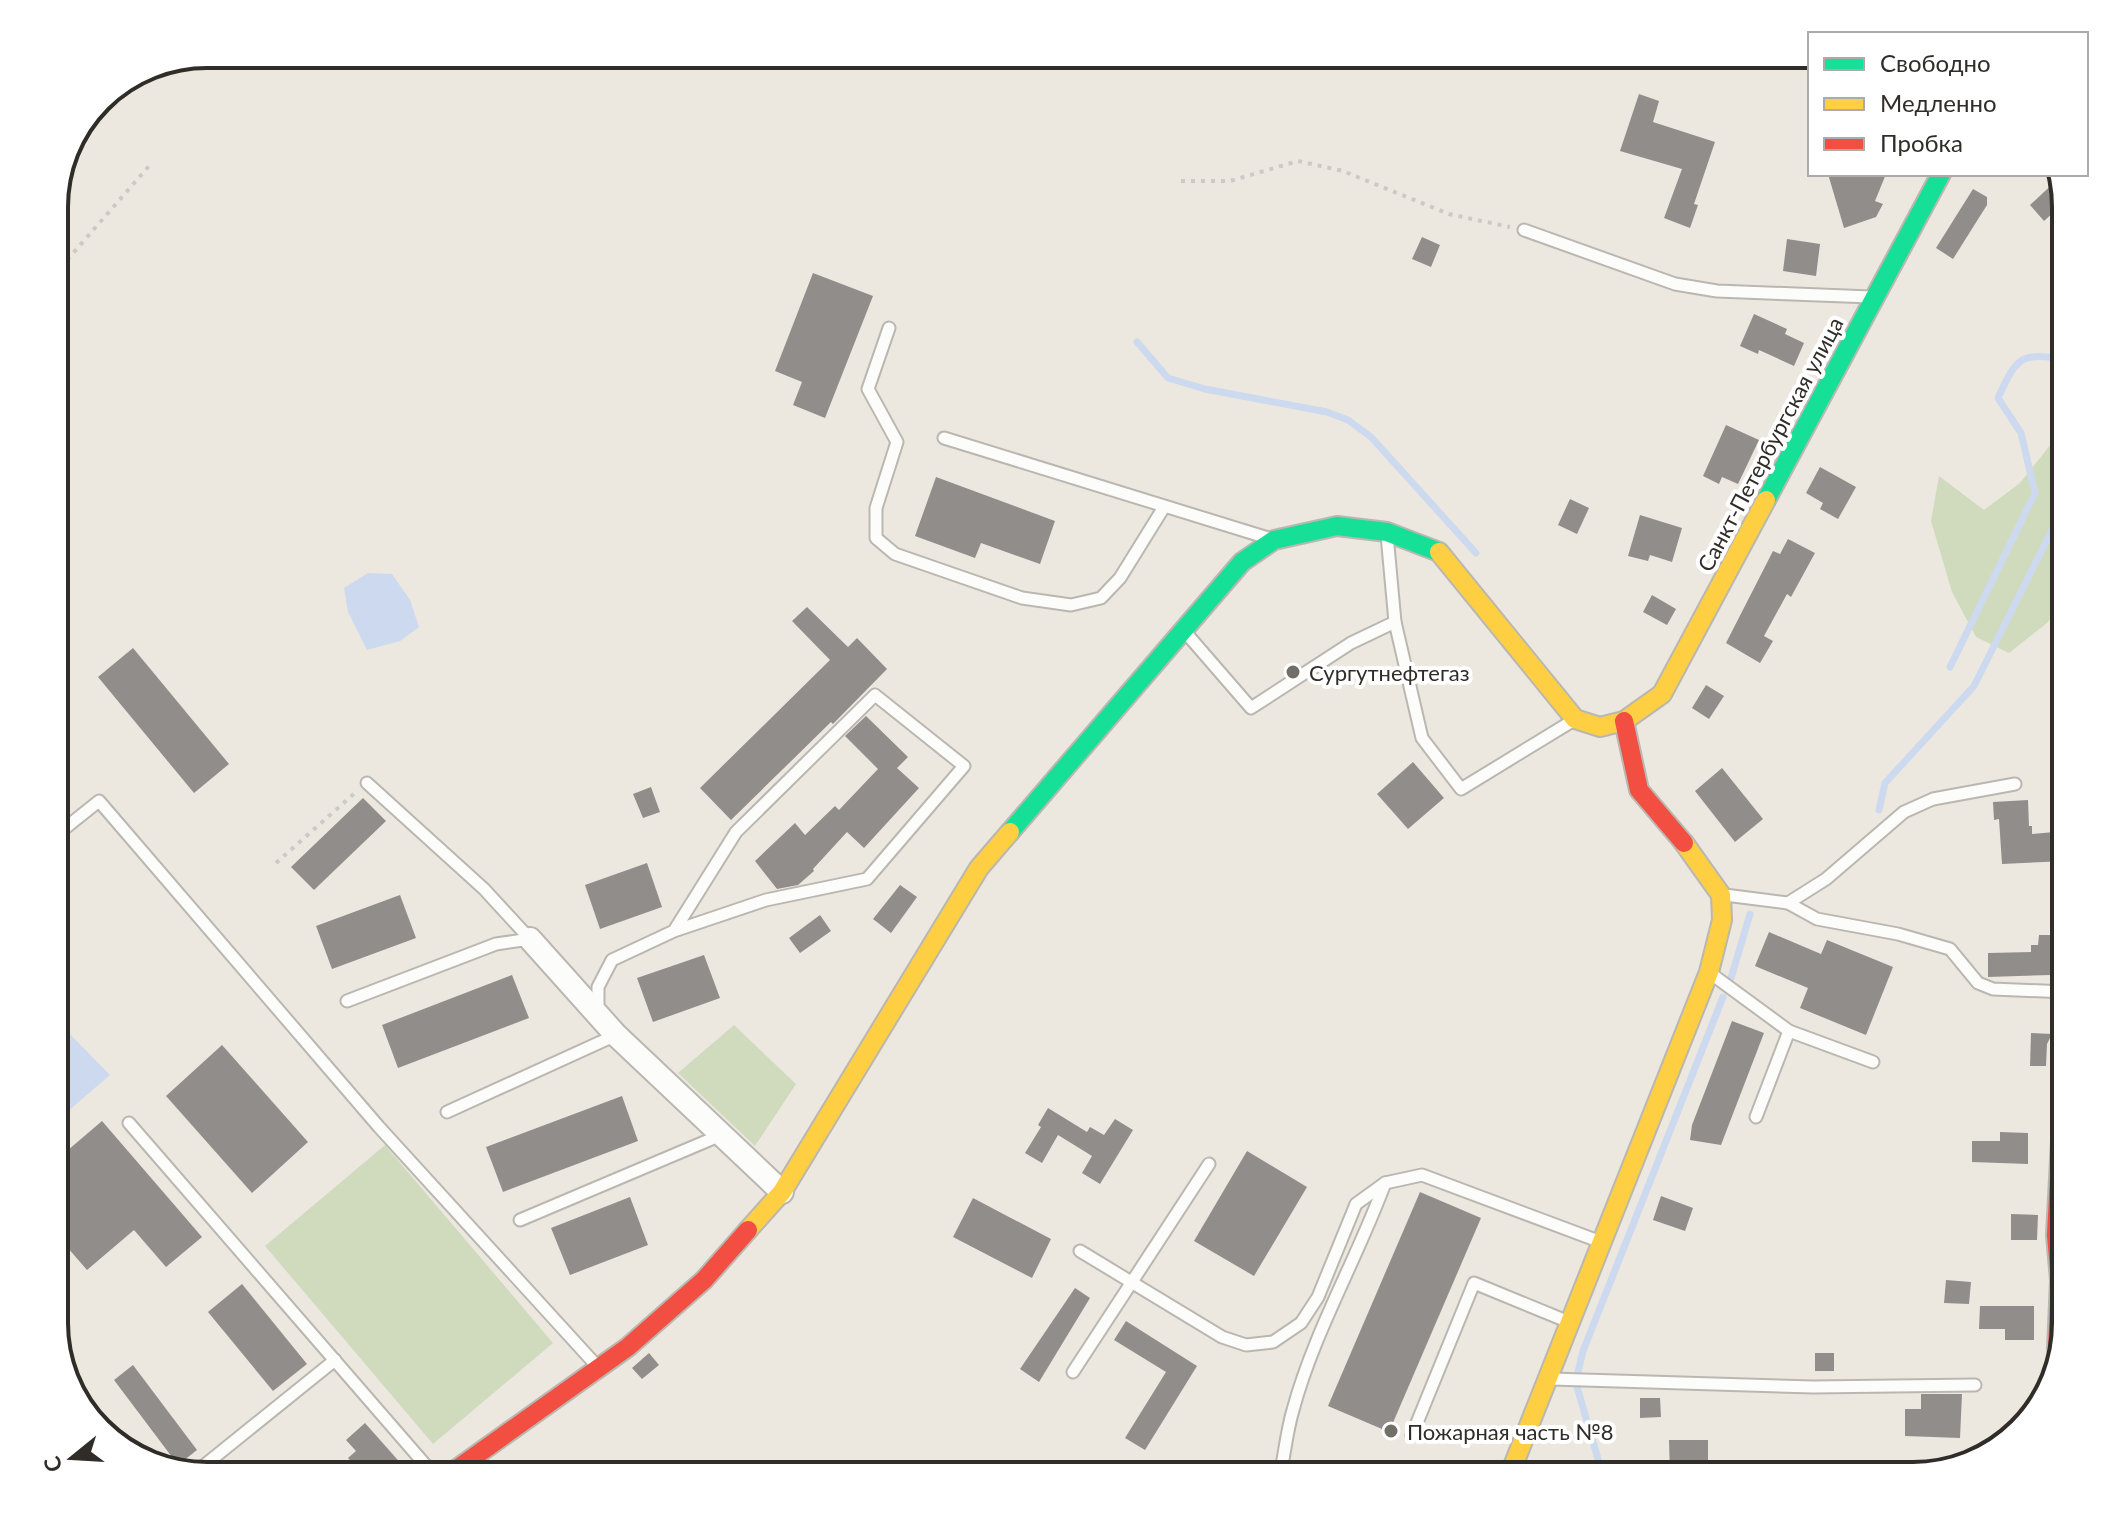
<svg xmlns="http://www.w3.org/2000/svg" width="2120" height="1530" viewBox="0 0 2120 1530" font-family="Lato,sans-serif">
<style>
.green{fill:#d0dbbd}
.water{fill:#ccd9ee}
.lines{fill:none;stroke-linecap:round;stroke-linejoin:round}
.stream{stroke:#ccd9ee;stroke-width:7}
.building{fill:#918d8b}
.lane-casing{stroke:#bab7b1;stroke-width:15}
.street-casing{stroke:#bab7b1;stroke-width:26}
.fast-casing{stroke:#bab7b1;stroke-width:22}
.slow-casing{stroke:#bab7b1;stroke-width:22}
.jam-casing{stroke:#bab7b1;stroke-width:22}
.path{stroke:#cccac7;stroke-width:4;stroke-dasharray:4 6;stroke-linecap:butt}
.lane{stroke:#fcfcfa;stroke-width:11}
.street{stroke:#fcfcfa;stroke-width:22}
.fast{stroke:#16e098;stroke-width:18}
.slow{stroke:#ffcf43;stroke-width:18}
.jam{stroke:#f24e42;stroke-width:18}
.poi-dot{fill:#726e68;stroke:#fff;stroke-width:3}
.labels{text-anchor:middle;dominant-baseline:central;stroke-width:8;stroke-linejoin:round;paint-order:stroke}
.street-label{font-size:22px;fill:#302d28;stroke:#fff}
.poi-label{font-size:22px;fill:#302d28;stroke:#fff;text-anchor:start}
.rim{fill:none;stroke:#302d28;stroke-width:4}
</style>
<rect width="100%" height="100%" fill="#ece8e0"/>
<g class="green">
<polygon points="2055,439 2066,448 2066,599 2047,623 2009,653 1976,637 1952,592 1931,521 1939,476 1984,510 2020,483"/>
<polygon points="734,1025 796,1084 755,1146 678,1073"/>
<polygon points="385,1145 553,1343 433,1444 265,1246"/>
</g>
<g class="water">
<polygon points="368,573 392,574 410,600 419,627 400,641 367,650 348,612 344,588"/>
<polygon points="54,1018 110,1075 54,1123"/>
</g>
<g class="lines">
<g class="stream">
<polyline points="1137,342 1168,378 1205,389 1327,412 1348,420 1371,437 1476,553"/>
<path d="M1950 667 2035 493 2021 433 1998 398C2018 355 2020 353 2066 359"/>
<polyline points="1879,810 1885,783 1974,686 2052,530 2066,512"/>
<polyline points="1731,978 1750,914"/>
<polyline points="1578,1372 1583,1351 1723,997"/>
<polyline points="1577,1387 1603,1476"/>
</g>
</g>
<g class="building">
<polygon points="1639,94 1659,101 1653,122 1715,142 1694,204 1698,205 1690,228 1664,218 1682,169 1620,151"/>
<polygon points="1828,174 1886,174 1875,201 1883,204 1876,217 1844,228"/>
<polygon points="2059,178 2065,202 2044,221 2030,205"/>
<polygon points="1973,189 1987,197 1987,205 1953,259 1936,248"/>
<polygon points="1422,237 1440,245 1431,267 1412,259"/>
<polygon points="1787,239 1820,244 1816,276 1783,271"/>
<polygon points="813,273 873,296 825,418 793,405 802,382 775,371"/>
<polygon points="1754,314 1787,329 1785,334 1804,343 1794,366 1759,350 1758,354 1740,346"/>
<polygon points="1726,425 1759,440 1738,484 1722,477 1719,484 1703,476"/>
<polygon points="1820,467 1856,487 1838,519 1820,509 1823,503 1806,493"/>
<polygon points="936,477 1055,521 1040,564 981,543 975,558 915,536"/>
<polygon points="1570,499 1589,508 1577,534 1558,525"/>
<polygon points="1640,515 1682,528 1672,562 1650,555 1648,561 1628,556"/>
<polygon points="1788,539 1815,553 1791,597 1787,594 1764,636 1773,641 1760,663 1726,643 1773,551 1780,554"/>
<polygon points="1652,595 1676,609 1667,625 1643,612"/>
<polygon points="807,607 848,647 857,638 887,669 833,724 831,722 731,820 700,788 830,660 792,621"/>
<polygon points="133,648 229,764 194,793 98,677"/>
<polygon points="1706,685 1724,696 1709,719 1692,708"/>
<polygon points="866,716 908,757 897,768 919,788 864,848 847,832 813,869 814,871 798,885 777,889 755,861 795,823 805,835 835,806 839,810 878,769 845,736"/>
<polygon points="1413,762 1444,798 1408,829 1377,794"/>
<polygon points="1722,768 1763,819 1735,842 1695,791"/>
<polygon points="651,787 660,812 643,818 633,794"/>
<polygon points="363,798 386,821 314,890 291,867"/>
<polygon points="2028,800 2029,826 2032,826 2032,834 2066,831 2066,861 2002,864 1999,819 1994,820 1993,802"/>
<polygon points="647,863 662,907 600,929 585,885"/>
<polygon points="900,885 917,897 891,933 873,919"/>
<polygon points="400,895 416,938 332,969 316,926"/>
<polygon points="820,915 831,931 800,953 789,938"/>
<polygon points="1769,932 1821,954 1827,940 1893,967 1866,1035 1800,1008 1808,988 1755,966"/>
<polygon points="2039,935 2058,935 2058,945 2064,945 2064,967 2051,967 2051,975 1988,977 1988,953 2031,952 2031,945 2038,945"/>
<polygon points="704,955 720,998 653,1022 637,978"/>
<polygon points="512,975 529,1018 398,1068 382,1025"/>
<polygon points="1732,1021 1764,1033 1721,1145 1690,1140 1692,1125"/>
<polygon points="2031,1033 2052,1034 2047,1044 2046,1066 2030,1066"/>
<polygon points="222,1045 308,1142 252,1193 166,1096"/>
<polygon points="622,1096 638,1141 503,1192 486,1147"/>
<polygon points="1048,1108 1087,1132 1090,1127 1104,1135 1115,1119 1133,1130 1100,1184 1082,1173 1092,1156 1058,1135 1042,1163 1025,1153 1041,1127 1038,1125"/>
<polygon points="102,1121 202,1237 166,1267 134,1230 87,1270 54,1232 54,1162"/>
<polygon points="2000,1132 2028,1133 2028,1164 1972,1162 1972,1141 2000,1141"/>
<polygon points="1247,1151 1307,1187 1254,1276 1194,1241"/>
<polygon points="1420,1192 1481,1218 1389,1432 1328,1406"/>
<polygon points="1661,1196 1693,1208 1685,1231 1653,1220"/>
<polygon points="630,1197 648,1245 570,1275 551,1228"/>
<polygon points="973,1198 1051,1239 1032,1278 953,1237"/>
<polygon points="2011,1214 2038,1215 2037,1240 2011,1240"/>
<polygon points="1946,1280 1971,1282 1969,1304 1944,1303"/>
<polygon points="242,1284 307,1364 273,1391 208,1312"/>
<polygon points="1075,1288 1090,1298 1039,1382 1020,1369"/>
<polygon points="1980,1306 2034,1306 2034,1340 2005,1340 2005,1329 1979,1329"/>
<polygon points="1126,1321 1197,1366 1145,1450 1125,1438 1166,1372 1114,1340"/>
<polygon points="649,1353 659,1365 642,1379 632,1368"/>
<rect x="1815" y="1353" width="19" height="18"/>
<polygon points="133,1365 197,1450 178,1465 114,1380"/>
<polygon points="1921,1394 1962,1394 1960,1438 1905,1436 1905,1409 1921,1409"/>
<polygon points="1640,1398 1660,1398 1661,1417 1640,1418"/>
<polygon points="365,1423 404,1467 394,1476 364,1476 348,1458 356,1451 346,1440"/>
<polygon points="1669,1440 1708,1440 1708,1476 1670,1476"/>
</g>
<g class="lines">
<defs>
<g id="lane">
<polyline points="1524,230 1675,284 1717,291 1871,297"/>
<polyline points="889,328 868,389 897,442 876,508 876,538 895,554 1022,598 1071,605 1101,598 1120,578 1164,507"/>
<polyline points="944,438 1268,538"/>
<polyline points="1395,622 1422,738 1461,789 1574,720"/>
<polyline points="1186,633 1251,708 1351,643 1395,622 1387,535"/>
<polyline points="367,783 484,889 530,939"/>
<polyline points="54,837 99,801 379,1127 596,1365"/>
<polyline points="1725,895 1788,903 1826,879 1904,812 1933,799 2015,784"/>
<polyline points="1788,903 1817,919 1898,934 1950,949 1978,983 1993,989 2066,992"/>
<polyline points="1710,973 1789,1031 1873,1062"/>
<polyline points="347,1001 496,944 530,939"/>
<polyline points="598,1013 598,987 612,960 674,931 736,832 875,695 964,766 867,879 766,900 674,931"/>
<polyline points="447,1112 616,1035"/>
<polyline points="1756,1117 1789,1031"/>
<polyline points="129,1123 435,1476"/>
<polyline points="520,1220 721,1135"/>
<polyline points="1080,1251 1222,1337 1246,1345 1273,1342 1301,1323 1318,1297 1356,1204 1385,1183 1422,1175 1601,1242"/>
<polyline points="1073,1372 1209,1164"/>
<polyline points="1551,1379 1813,1387 1975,1385"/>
<polyline points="1412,1435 1474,1283 1569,1322"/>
<path d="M1281 1470C1285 1451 1287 1430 1293 1410 1314 1332 1357 1259 1385 1183"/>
<polyline points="196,1472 335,1360"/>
</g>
<polyline id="street" points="530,939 616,1035 782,1192"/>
<g id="fast">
<polyline points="1766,500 1941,174"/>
<polyline points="1010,832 1242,562 1274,540 1337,526 1387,532 1439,552"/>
</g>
<g id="slow">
<polyline points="1439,552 1575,719 1600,727 1624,721 1662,694 1766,500"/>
<polyline points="748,1230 782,1192 979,868 1010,832"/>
<polyline points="1509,1476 1709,972 1722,920 1721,895 1684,843"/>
</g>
<g id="jam">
<polyline points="1624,721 1639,790 1684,843"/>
<polyline points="2057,1349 2060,1280 2056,1235 2066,1046"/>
<polyline points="447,1476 628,1347 704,1280 748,1230"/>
</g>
</defs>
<use href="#lane" class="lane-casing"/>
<use href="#street" class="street-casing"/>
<use href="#fast" class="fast-casing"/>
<use href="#slow" class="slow-casing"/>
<use href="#jam" class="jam-casing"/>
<g class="path">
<polyline points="1181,181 1230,181 1298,161 1343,171 1449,214 1510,227"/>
<polyline points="54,275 149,166"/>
<polyline points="276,863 356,792"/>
</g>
<use href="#lane" class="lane"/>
<use href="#street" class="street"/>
<use href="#fast" class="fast"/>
<use href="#slow" class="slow"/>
<use href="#jam" class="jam"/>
</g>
<g class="poi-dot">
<circle cx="1293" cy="672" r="8"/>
<circle cx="1391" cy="1431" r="8"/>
</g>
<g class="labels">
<g class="street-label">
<text transform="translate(1770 444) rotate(-62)">Санкт-Петербургская улица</text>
</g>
<g class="poi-label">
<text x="1309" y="672">Сургутнефтегаз</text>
<text x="1407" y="1431">Пожарная часть №8</text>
</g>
</g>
<path d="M0 0H2120V1530H0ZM207 68H1913A139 139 0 0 1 2052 207V1323A139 139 0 0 1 1913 1462H207A139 139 0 0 1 68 1323V207A139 139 0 0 1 207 68Z" fill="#fff" fill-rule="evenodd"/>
<path class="rim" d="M207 68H1913A139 139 0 0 1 2052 207V1323A139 139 0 0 1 1913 1462H207A139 139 0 0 1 68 1323V207A139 139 0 0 1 207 68Z"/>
<rect x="1808" y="32" width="280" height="144" fill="#ffffff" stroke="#acaba9" stroke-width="2"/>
<rect x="1824" y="58" width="40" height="12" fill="#16e098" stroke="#acaba9" stroke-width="2"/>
<text x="1880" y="72" font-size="24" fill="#302d28">Свободно</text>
<rect x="1824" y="98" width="40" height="12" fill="#ffcf43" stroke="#acaba9" stroke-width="2"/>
<text x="1880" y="112" font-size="24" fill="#302d28">Медленно</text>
<rect x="1824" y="138" width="40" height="12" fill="#f24e42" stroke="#acaba9" stroke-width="2"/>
<text x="1880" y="152" font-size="24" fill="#302d28">Пробка</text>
<g transform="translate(72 1458) rotate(252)" stroke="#ffffff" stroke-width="6" paint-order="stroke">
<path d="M0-6L14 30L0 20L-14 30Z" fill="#302d28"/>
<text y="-12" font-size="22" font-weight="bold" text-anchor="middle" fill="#302d28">С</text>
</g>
</svg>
